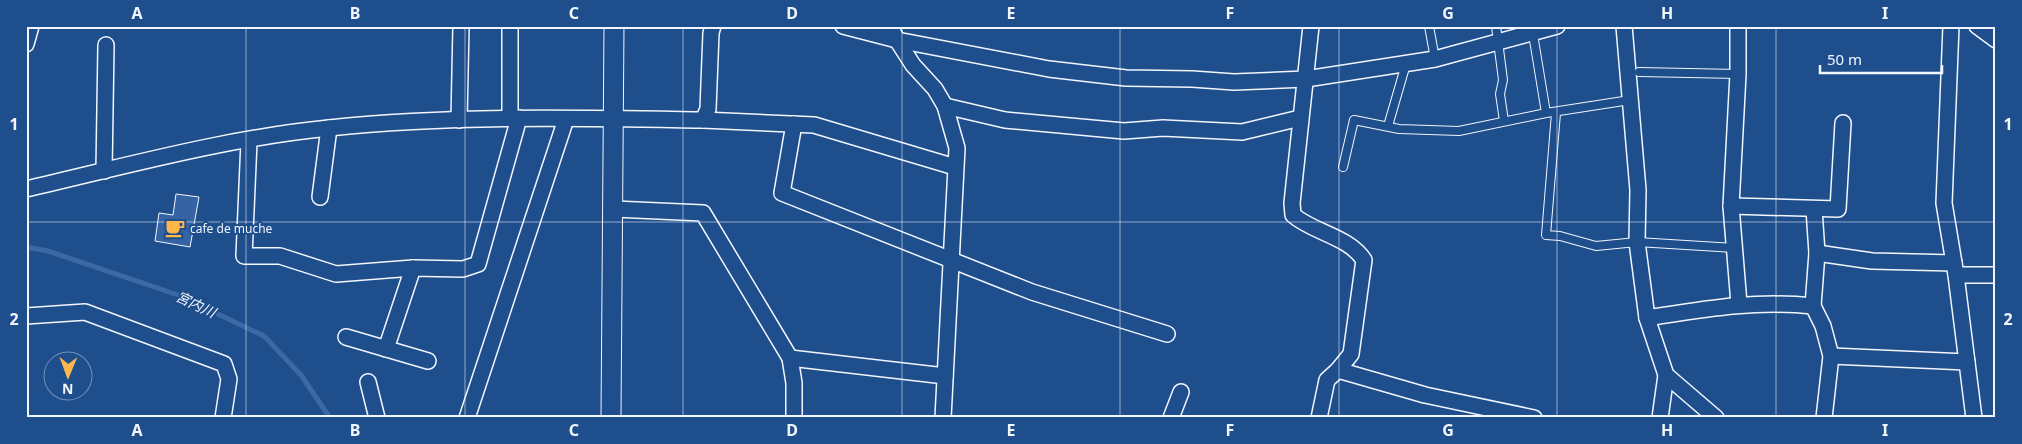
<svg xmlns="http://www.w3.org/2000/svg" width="2022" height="444" viewBox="0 0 2022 444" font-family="'Noto Sans','Noto Sans JP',sans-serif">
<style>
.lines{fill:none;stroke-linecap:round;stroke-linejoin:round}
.stream{stroke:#3b69a3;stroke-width:5}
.building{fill:#3563a3;stroke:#f2f6ff}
.service-casing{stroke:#f2f6ff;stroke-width:10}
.minor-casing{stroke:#f2f6ff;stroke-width:18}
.tertiary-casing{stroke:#f2f6ff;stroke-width:21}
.service{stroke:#1f4e8c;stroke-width:8}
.minor{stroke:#1f4e8c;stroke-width:15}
.tertiary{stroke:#1f4e8c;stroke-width:19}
.grid{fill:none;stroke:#f2f6ff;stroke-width:1;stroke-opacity:0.55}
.labels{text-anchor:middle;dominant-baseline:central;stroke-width:4;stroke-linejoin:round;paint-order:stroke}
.poi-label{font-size:12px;fill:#f2f6ff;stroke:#1f4e8c;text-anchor:start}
.water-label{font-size:14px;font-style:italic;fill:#f2f6ff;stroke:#1f4e8c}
.neatline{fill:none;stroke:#f2f6ff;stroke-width:2}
.grid-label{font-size:16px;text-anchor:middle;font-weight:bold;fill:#f2f6ff}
</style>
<rect width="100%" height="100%" fill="#1f4e8c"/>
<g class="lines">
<g class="stream">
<polyline points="1995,26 1996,27"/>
<polyline points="26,247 48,251 178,295 264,336 301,375 330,418"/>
</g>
</g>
<polygon class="building" points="176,194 199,197 190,247 155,241 159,213 173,215"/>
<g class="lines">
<defs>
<g id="service">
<polyline points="1429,26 1435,59"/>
<polyline points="1496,26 1503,80 1500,94 1504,121"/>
<polyline points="1533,34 1546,113"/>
<polyline points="1639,72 1738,74"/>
<polyline points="1556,113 1546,235 1560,236 1596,246 1637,242 1735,248"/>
<polyline points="1388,126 1406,64"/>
<polyline points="1343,167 1354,120 1399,129 1459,131 1546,113 1630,100"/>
</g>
<g id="minor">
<polyline points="843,26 897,40 1049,69 1126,78 1192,79 1234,82 1306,79 1435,59 1557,26"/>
<polyline points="890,26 897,40 913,65 935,89 945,106 957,148 943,418"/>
<path d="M1311 26 1292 203 1293 215C1314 233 1348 236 1364 260L1351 354 1338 370 1327 380 1319 418"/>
<polyline points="1624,26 1638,190 1637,242 1647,318 1666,375 1716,418"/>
<polyline points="1738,26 1738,74 1731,206 1739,304"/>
<polyline points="1951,26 1944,203 1956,275 1974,418"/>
<polyline points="1977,26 1996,40"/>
<polyline points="26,44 31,26"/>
<polyline points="945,106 1005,120 1124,131 1163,128 1242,132 1300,118"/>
<polyline points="510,118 510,26"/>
<polyline points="459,120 461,26"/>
<polyline points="703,120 814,125 955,167"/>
<polyline points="794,124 782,193 1032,292 1167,334"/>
<polyline points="249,141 244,256 280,256 336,274 413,268 463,269 478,264 519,118"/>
<polyline points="104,171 106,45"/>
<path d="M26 189C126 166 227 138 329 128 453 115 579 118 703 120L708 109 711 33 713 26"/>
<polyline points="320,197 329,128"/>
<polyline points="1731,206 1838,209 1843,123"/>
<polyline points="614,209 703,213 790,358 794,383 794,418"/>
<polyline points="1817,253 1872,261 1954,263"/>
<polyline points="1956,275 1996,275"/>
<polyline points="1813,306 1817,253 1814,209"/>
<polyline points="26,316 85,312 224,364 229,379 223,418"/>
<path d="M1647 318C1705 309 1753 300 1813 306L1823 326 1831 356 1824 418"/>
<polyline points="346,337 428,361"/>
<polyline points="386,349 413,268"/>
<polyline points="1831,356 1967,362"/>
<polyline points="790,358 945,376"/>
<polyline points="1338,370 1425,395 1534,418"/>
<polyline points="368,382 377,418"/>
<polyline points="467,418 566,119"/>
<polyline points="1171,418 1181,392"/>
<polyline points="1660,418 1666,375"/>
</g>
<polyline id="tertiary" points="611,418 614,26"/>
</defs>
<use href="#service" class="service-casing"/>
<use href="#minor" class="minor-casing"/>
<use href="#tertiary" class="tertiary-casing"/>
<use href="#service" class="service"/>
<use href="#minor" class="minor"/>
<use href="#tertiary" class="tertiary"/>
</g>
<path class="grid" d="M246 26V418M465 26V418M683 26V418M902 26V418M1120 26V418M1339 26V418M1557 26V418M1776 26V418M26 222H1996"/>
<defs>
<symbol id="cafe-bare" viewBox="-9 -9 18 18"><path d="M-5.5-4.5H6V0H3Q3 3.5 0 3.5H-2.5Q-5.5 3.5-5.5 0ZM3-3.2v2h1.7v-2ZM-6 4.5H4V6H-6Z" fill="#ffb74d" stroke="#1f4e8c" stroke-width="2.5" paint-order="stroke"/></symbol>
</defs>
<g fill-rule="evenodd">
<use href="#cafe-bare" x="161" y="214" width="28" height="28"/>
</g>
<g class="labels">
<g class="poi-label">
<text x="190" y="228">cafe de muche</text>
</g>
<g class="water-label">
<text transform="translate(196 304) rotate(25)">宮内川</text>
</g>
</g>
<rect width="2022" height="444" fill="none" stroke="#1f4e8c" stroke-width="55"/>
<g transform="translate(68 376) rotate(181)"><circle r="24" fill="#1f4e8c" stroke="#7391ba"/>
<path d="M0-4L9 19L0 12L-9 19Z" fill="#ffb74d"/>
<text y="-8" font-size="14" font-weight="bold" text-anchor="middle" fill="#f2f6ff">N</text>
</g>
<path d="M1820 65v8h122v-8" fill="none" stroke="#f2f6ff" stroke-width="2.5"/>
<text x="1827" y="65" font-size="15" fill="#f2f6ff" stroke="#1f4e8c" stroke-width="4" paint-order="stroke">50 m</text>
<rect x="28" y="28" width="1966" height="388" class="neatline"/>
<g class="grid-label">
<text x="137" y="19">A</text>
<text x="355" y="19">B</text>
<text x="574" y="19">C</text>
<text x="792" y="19">D</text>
<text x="1011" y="19">E</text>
<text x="1230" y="19">F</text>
<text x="1448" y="19">G</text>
<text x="1667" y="19">H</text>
<text x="1885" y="19">I</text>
<text x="14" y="130">1</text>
<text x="2008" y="130">1</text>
<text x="14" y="325">2</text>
<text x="2008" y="325">2</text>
<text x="137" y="436">A</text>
<text x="355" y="436">B</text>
<text x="574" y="436">C</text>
<text x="792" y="436">D</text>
<text x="1011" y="436">E</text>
<text x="1230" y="436">F</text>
<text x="1448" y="436">G</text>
<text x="1667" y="436">H</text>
<text x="1885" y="436">I</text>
</g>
</svg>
